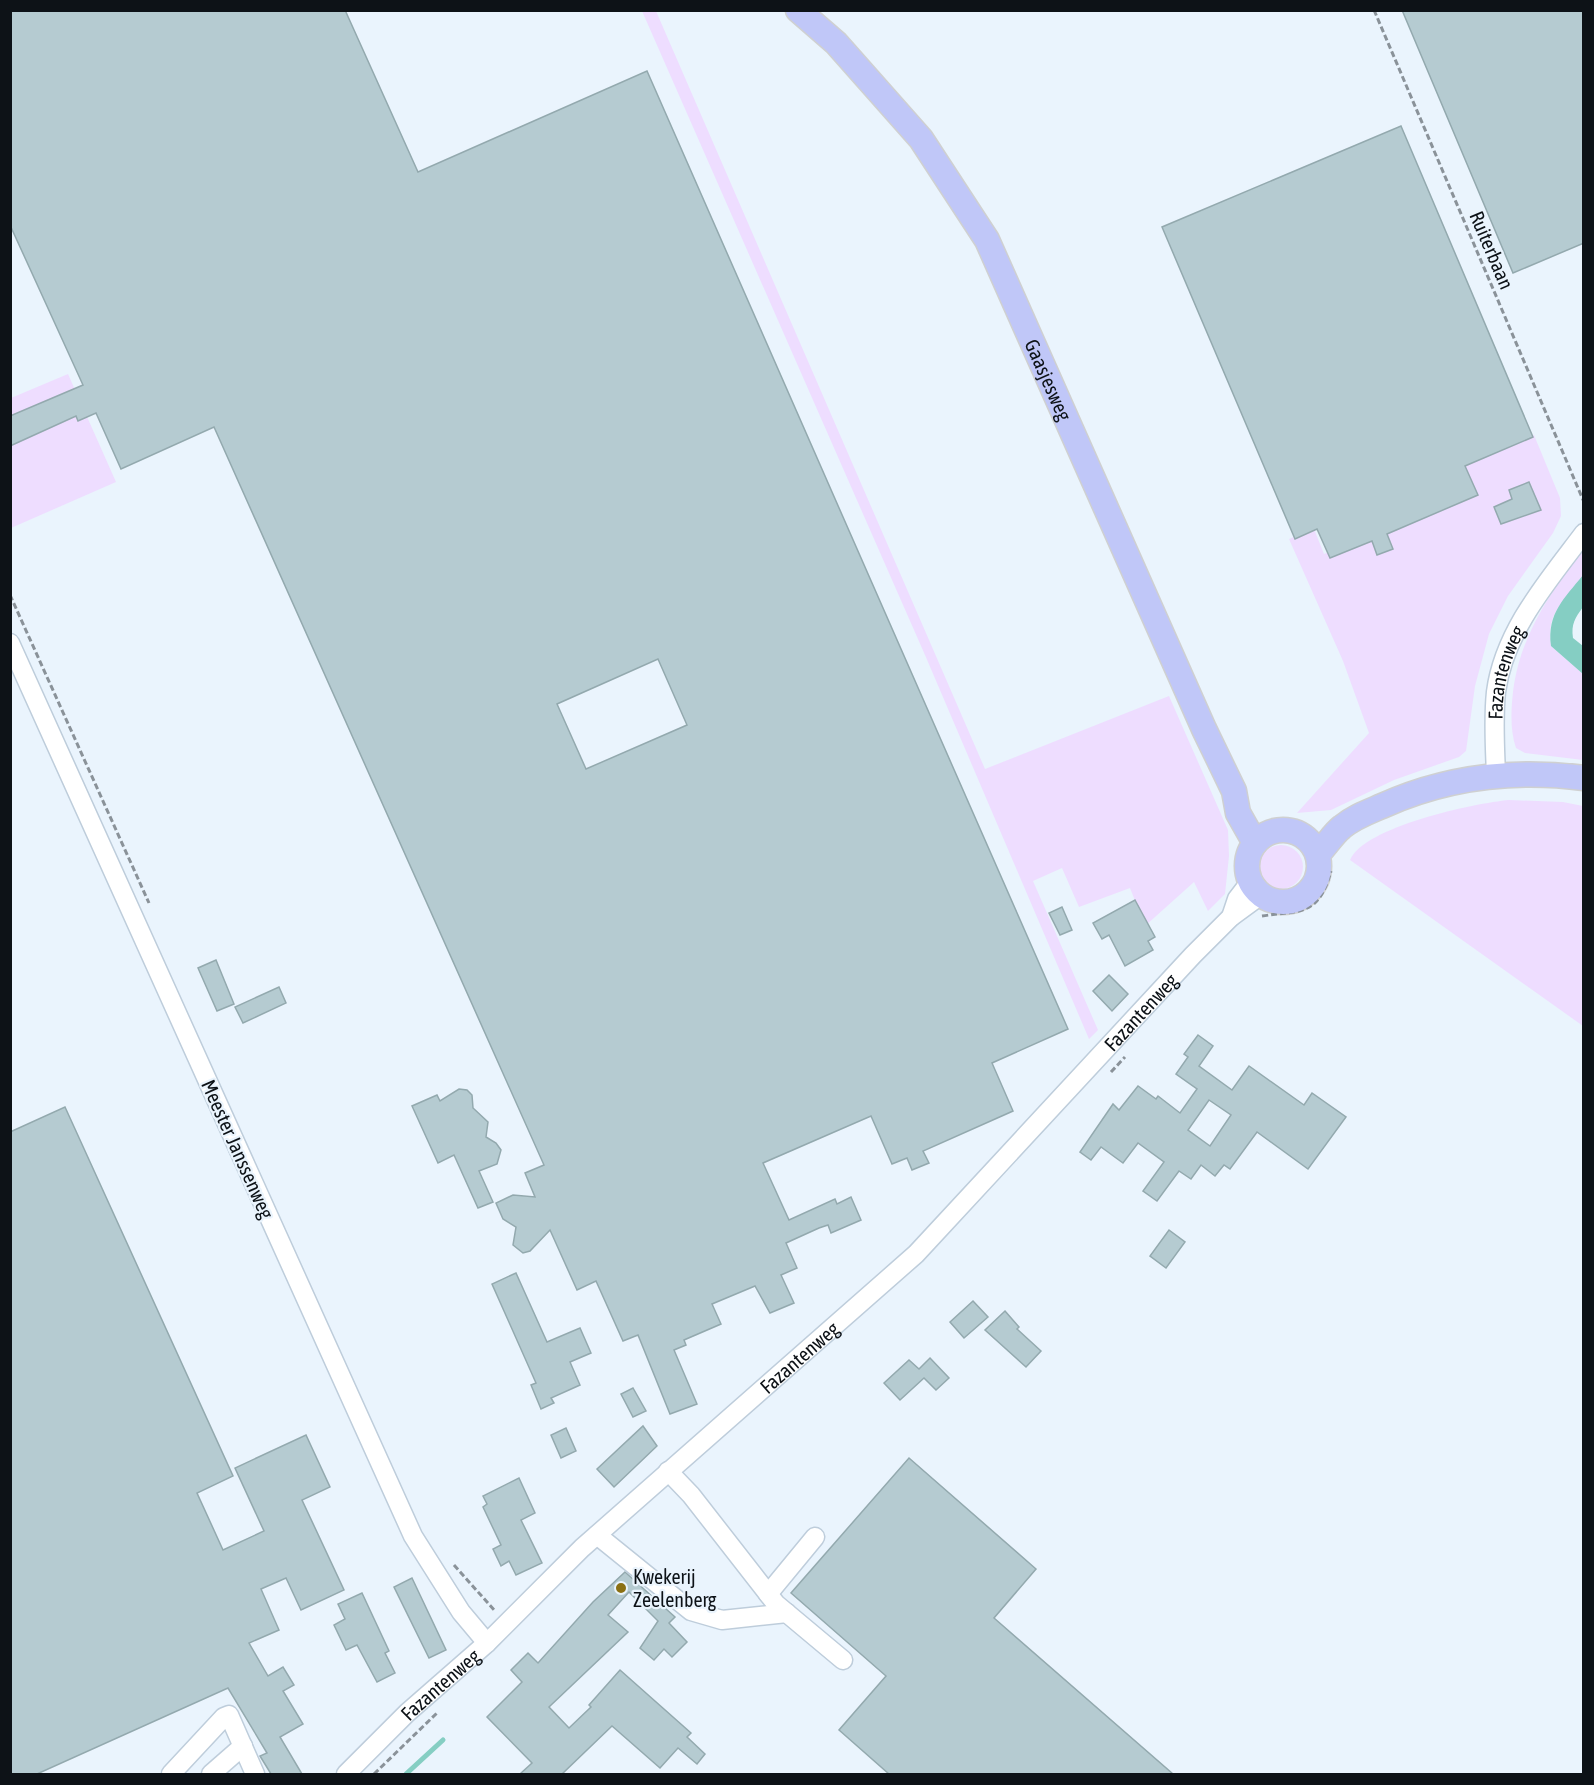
<svg xmlns="http://www.w3.org/2000/svg" width="1594" height="1785" viewBox="0 0 1594 1785" font-family="'Asap Condensed',sans-serif">
<style>
.green{fill:#edf}
.water{fill:#85cec3}
.lines{fill:none;stroke-linecap:round;stroke-linejoin:round}
.stream{stroke:#85cec3;stroke-width:5}
.building{fill:#b5cbd1;stroke:#93a9ae;stroke-width:1.5;fill-rule:evenodd}
.minor-casing{stroke:#becddb;stroke-width:21}
.major-casing{stroke:#cfd0d1;stroke-width:27}
.path{stroke:#8a9299;stroke-width:3;stroke-dasharray:6 3;stroke-linecap:butt}
.minor{stroke:#fff;stroke-width:18}
.major{stroke:#c0c7f8;stroke-width:24}
.poi-dot{fill:#8b7013;stroke:#eaf4fd;stroke-width:2}
.labels{text-anchor:middle;dominant-baseline:central;stroke-width:4.5;stroke-linejoin:round;paint-order:stroke}
.street-label{font-size:20px;fill:#0d1217;stroke:#eaf4fd}
.poi-label{font-size:20px;fill:#0d1217;stroke:#eaf4fd;text-anchor:start}
</style>
<rect width="100%" height="100%" fill="#eaf4fd"/>
<g class="green">
<polygon points="642,11 656,11 985,769 1169,696 1228,830 1229,856 1225,894 1208,911 1194,882 1145,926 1130,888 1079,907 1062,868 1033,881 1098,1030 1089,1039 925,655"/>
<polygon points="68,374 116,482 11,528 11,398"/>
<polygon points="1534,435 1560,498 1561,516 1553,533 1508,596 1489,634 1475,686 1466,751 1459,757 1394,780 1331,810 1297,813 1369,733 1343,661 1289,539 1314,529 1324,554 1474,492 1463,465"/>
<path d="M1583 548C1583 556 1586 569 1583 576 1568 605 1546 605 1551 646L1583 674V760L1525 753 1516 748C1510 730 1511 711 1513 692 1520 635 1550 594 1583 548Z"/>
<path d="M1509 800 1563 802 1583 806V1026L1350 860C1363 827 1475 803 1509 800Z"/>
<circle cx="1281" cy="867" r="22"/>
</g>
<path class="water" d="M1583 575V607C1575 618 1571 624 1573 638L1583 646V674L1551 646C1547 613 1564 599 1583 575Z"/>
<g class="lines">
<polyline class="stream" points="406,1774 443,1740"/>
</g>
<g class="building">
<path d="M10 10H345L418 172 647 71 1068 1029 992 1063 1013 1111 923 1151 929 1163 912 1170 907 1158 892 1164 871 1116 763 1163 789 1220 835 1199 837 1204 851 1197 861 1220 831 1233 828 1225 819 1228 786 1243 797 1268 781 1275 794 1303 770 1313 755 1286 712 1304 721 1324 684 1340 686 1345 674 1350 697 1404 670 1414 638 1335 623 1341 596 1281 577 1290 550 1230 530 1251 523 1253 513 1245 516 1227 503 1219 496 1203 513 1195 535 1197 525 1173 544 1165 214 427 121 469 96 413 78 421 76 416 10 446V416L83 385 10 225ZM658 659 687 725 586 769 557 704Z"/>
<polygon points="1402,10 1584,10 1584,243 1513,273"/>
<polygon points="1401,126 1533,437 1465,466 1478,495 1387,534 1393,549 1377,555 1372,541 1330,558 1317,529 1295,539 1162,227"/>
<polygon points="1529,482 1541,510 1501,524 1494,507 1512,499 1509,490"/>
<polygon points="1135,900 1155,937 1148,941 1153,950 1125,966 1109,935 1102,939 1093,923"/>
<polygon points="1062,907 1072,930 1060,935 1049,913"/>
<polygon points="216,960 234,1004 217,1011 198,968"/>
<polygon points="1109,975 1128,994 1112,1011 1093,991"/>
<polygon points="279,987 286,1003 243,1023 235,1007"/>
<path d="M1198 1035 1213 1046 1199 1066 1232 1090 1249 1066 1304 1105 1312 1093 1346 1117 1308 1169 1257 1132 1230 1169 1224 1165 1215 1176 1201 1165 1191 1179 1179 1171 1157 1201 1143 1191 1164 1162 1138 1143 1123 1163 1101 1147 1091 1160 1080 1152 1113 1104 1119 1110 1138 1086 1156 1099 1158 1096 1180 1113 1197 1089 1176 1074 1188 1057 1184 1054ZM1209 1100 1231 1115 1210 1146 1188 1130Z"/>
<polygon points="459,1089 467,1090 472,1095 473,1108 488,1122 486,1137 496,1143 501,1150 497,1164 479,1171 493,1202 478,1208 454,1155 438,1163 412,1106 437,1095 440,1101"/>
<polygon points="65,1107 233,1476 197,1493 223,1550 264,1531 235,1468 306,1435 330,1487 302,1500 344,1590 301,1610 286,1578 261,1589 279,1630 249,1643 268,1676 283,1667 294,1685 283,1691 303,1724 280,1737 302,1774 271,1774 260,1756 267,1753 228,1688 37,1774 10,1774 10,1132"/>
<polygon points="1169,1230 1185,1242 1166,1268 1150,1256"/>
<polygon points="516,1273 547,1342 580,1328 591,1353 570,1362 580,1385 551,1398 554,1403 541,1409 531,1385 536,1383 492,1284"/>
<polygon points="973,1301 988,1317 964,1338 950,1322"/>
<polygon points="1005,1311 1019,1327 1017,1329 1041,1351 1026,1367 985,1330"/>
<polygon points="930,1358 949,1378 936,1390 924,1378 900,1400 884,1383 909,1360 919,1369"/>
<polygon points="633,1388 646,1411 633,1417 621,1394"/>
<polygon points="643,1426 657,1446 614,1487 597,1469"/>
<polygon points="566,1428 576,1451 561,1458 551,1435"/>
<polygon points="909,1458 1036,1569 994,1618 1173,1774 889,1774 839,1730 886,1676 791,1593"/>
<polygon points="519,1478 535,1513 521,1520 542,1563 516,1575 509,1561 501,1566 493,1549 501,1545 483,1507 487,1504 483,1496"/>
<polygon points="625,1572 675,1617 669,1623 687,1642 672,1657 664,1649 654,1660 640,1648 658,1621 629,1592 608,1615 628,1632 549,1707 569,1728 591,1707 589,1705 620,1670 691,1733 687,1737 705,1754 697,1764 678,1748 660,1768 612,1726 562,1774 520,1774 532,1763 487,1717 522,1682 511,1670 528,1653 538,1663 593,1602"/>
<polygon points="412,1578 446,1650 429,1658 394,1587"/>
<polygon points="362,1593 389,1651 385,1653 395,1673 377,1682 357,1645 346,1650 334,1625 345,1619 338,1604"/>
</g>
<g class="lines">
<defs>
<g id="minor">
<polyline points="10,643 413,1536 461,1612 487,1643"/>
<path id="s1" d="M1496 775C1495 747 1493 720 1496 692 1504 631 1548 581 1584 533"/>
<polyline points="1231,917 1237,899 1250,882"/>
<polyline points="668,1471 691,1495 776,1604 843,1660"/>
<polyline points="597,1535 691,1611 722,1620 787,1613"/>
<polyline points="768,1594 815,1537"/>
<polyline points="171,1774 224,1717 229,1715 255,1774"/>
<polyline points="211,1774 243,1746"/>
<path id="s2" d="M346 1774 407 1713 487 1643 582 1548 916 1254 1193 955 1231 917 1261 895"/>
</g>
<g id="major">
<path id="s3" d="M798 10 836 43 921 139 987 240 1204 729 1234 791 1238 813 1255 843"/>
<circle cx="1283" cy="866" r="36"/>
<path d="M1318 854C1326 846 1333 834 1342 827 1354 817 1368 812 1382 806 1446 777 1514 769 1584 778"/>
</g>
</defs>
<use href="#minor" class="minor-casing"/>
<use href="#major" class="major-casing"/>
<g class="path">
<polyline points="1374,10 1584,502"/>
<polyline points="10,595 149,903"/>
<path d="M1262 916C1301 910 1318 917 1331 871"/>
<polyline points="1111,1072 1125,1057"/>
<polyline points="454,1565 495,1611"/>
<polyline points="374,1774 437,1713"/>
</g>
<use href="#minor" class="minor"/>
<use href="#major" class="major"/>
</g>
<circle class="poi-dot" cx="621" cy="1588" r="6"/>
<g class="labels">
<g class="street-label">
<text transform="translate(1492 250) rotate(67)">Ruiterbaan</text>
<text stroke="none"><textPath href="#s3" startOffset="452">Gaasjesweg</textPath></text>
<text stroke="none"><textPath href="#s1" startOffset="104">Fazantenweg</textPath></text>
<text stroke="none"><textPath href="#s2" startOffset="1102">Fazantenweg</textPath></text>
<text transform="translate(238 1149) rotate(66)">Meester Janssenweg</text>
<text stroke="none"><textPath href="#s2" startOffset="616">Fazantenweg</textPath></text>
<text stroke="none"><textPath href="#s2" startOffset="130">Fazantenweg</textPath></text>
</g>
<g class="poi-label">
<text x="633" y="1576">Kwekerij<tspan x="633" dy="23">Zeelenberg</tspan></text>
</g>
</g>
<rect width="1594" height="1785" fill="none" stroke="#0d1217" stroke-width="24"/>
</svg>
